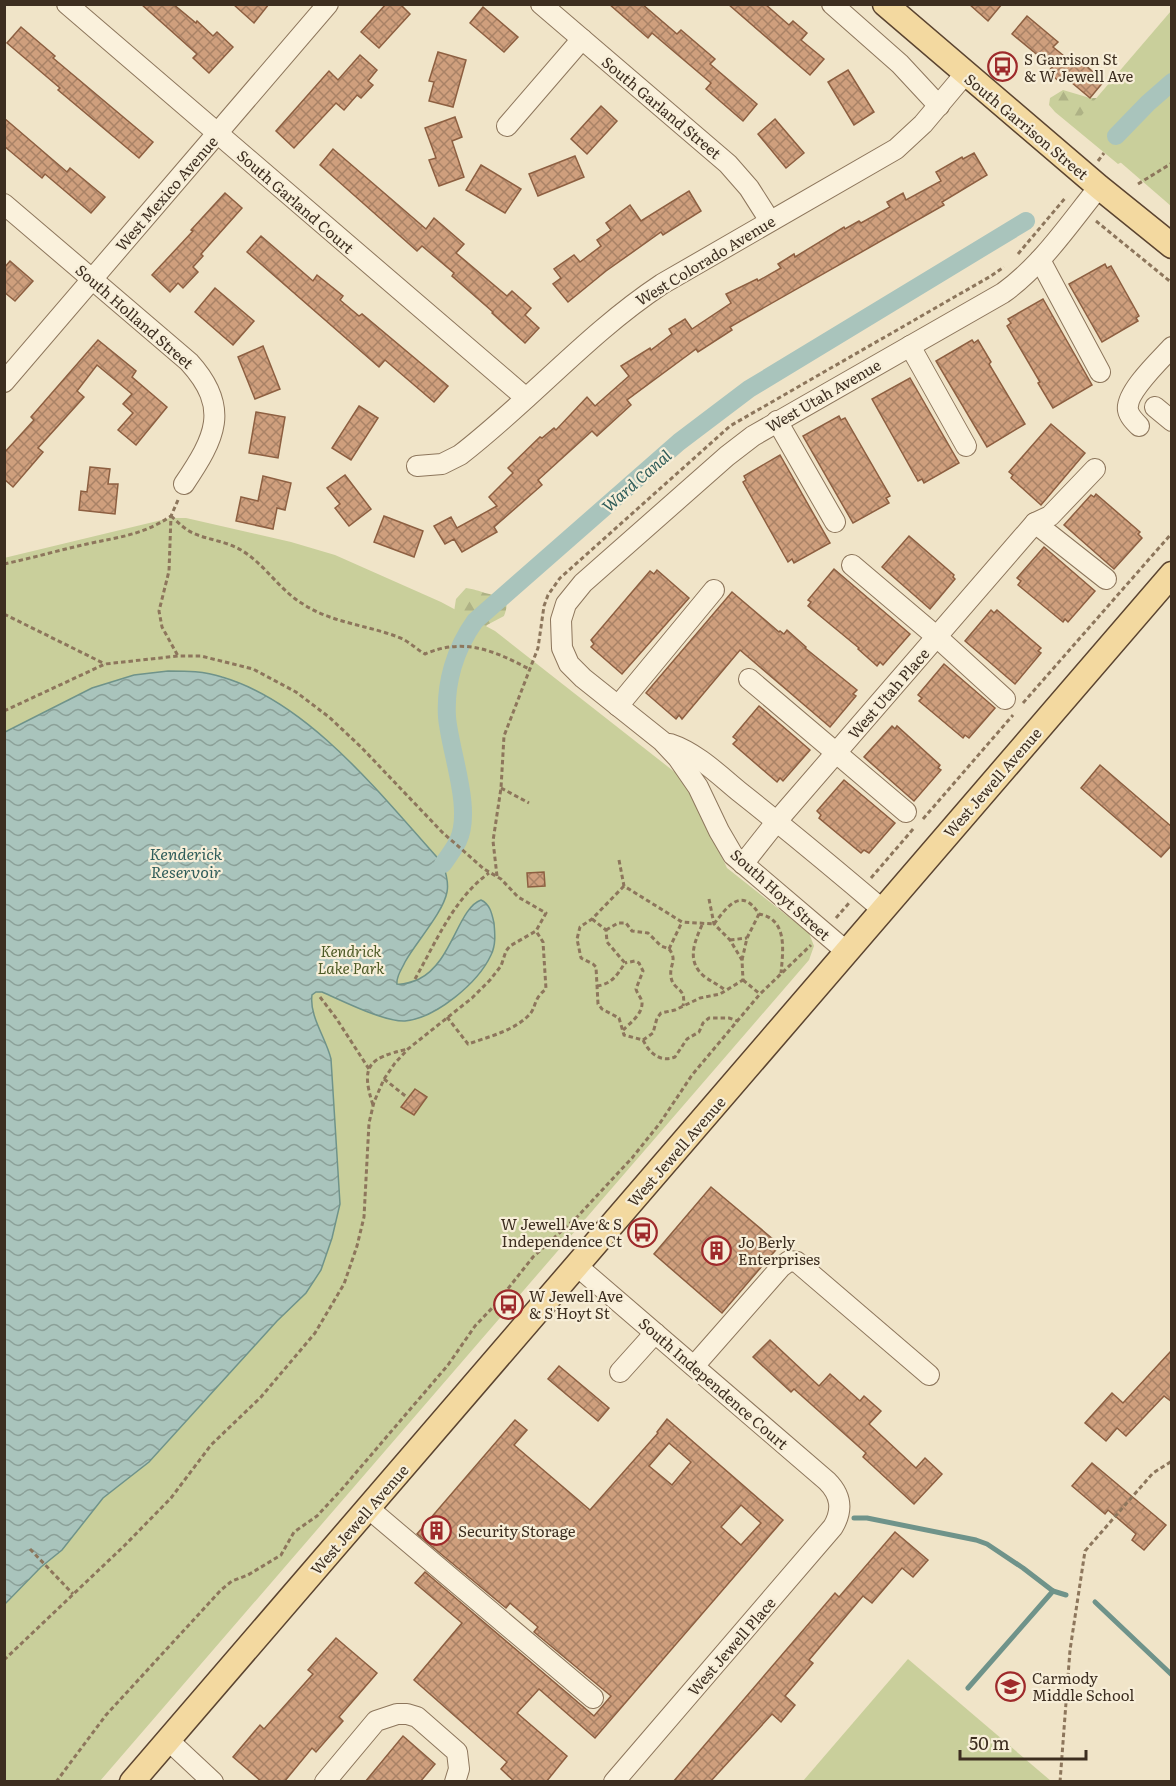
<svg xmlns="http://www.w3.org/2000/svg" width="1176" height="1786" viewBox="0 0 1176 1786" font-family="Literata,serif">
<style>
.forest{fill:url(#forest-firs)}
.green{fill:#c9cf9b}
.water{fill:url(#water-waves);stroke:#6f938a;stroke-width:1.5}
.lines{fill:none;stroke-linecap:round;stroke-linejoin:round}
.stream{stroke:#6f938a;stroke-width:5}
.canal{stroke:#a9c4bc;stroke-width:18}
.building{fill:url(#building-cross-hatch);stroke:#8d5f41;stroke-width:1.5;fill-rule:evenodd}
.minor-casing{stroke:#8d765c;stroke-width:22}
.major-casing{stroke:#5b4430;stroke-width:27}
.path{stroke:#8d765c;stroke-width:3;stroke-dasharray:4.5 3;stroke-linecap:butt}
.minor{stroke:#faf1dc;stroke-width:20}
.major{stroke:#f3d9a0;stroke-width:24}
.labels{text-anchor:middle;dominant-baseline:central;stroke-width:4.5;stroke-linejoin:round;paint-order:stroke}
.poi-label{font-size:15px;fill:#3d2e20;stroke:#f7eed8;text-anchor:start}
.street-label{font-size:15px;fill:#3d2e20;stroke:#f7eed8}
.park-label{font-size:15px;font-style:italic;fill:#4d5a26;stroke:#f7eed8}
.water-label{font-size:16px;font-style:italic;fill:#2f5d5a;stroke:#f7eed8}
</style>
<defs>
<pattern id="forest-firs" width="22" height="20" patternUnits="userSpaceOnUse" patternTransform="scale(1.5)"><rect width="22" height="20" fill="#c9cf9b"/><path d="M5 1l3.5 6h-7zM16 11l3.5 6h-7z" fill="#aeb285"/></pattern>
<pattern id="water-waves" width="16" height="10" patternUnits="userSpaceOnUse" patternTransform="scale(1.5)"><rect width="16" height="10" fill="#a9c4bc"/><path d="M0 5q4-4 8 0t8 0" fill="none" stroke="#8ba098"/></pattern>
<pattern id="building-cross-hatch" width="8" height="8" patternUnits="userSpaceOnUse" patternTransform="scale(1.5)"><rect width="8" height="8" fill="#cf9f7d"/><path d="M0 0l8 8M0 8l8-8" fill="none" stroke="#a98266"/></pattern>
</defs>
<rect width="100%" height="100%" fill="#f0e4c8"/>
<g class="forest">
<polygon points="1063,90 1090,98 1100,98 1128,159 1118,164 1055,112 1049,105 1050,98"/>
<path d="M466 588C474 589 479 591 485 593 500 597 512 595 504 616L487 625 483 631 453 618 456 599Z"/>
</g>
<g class="green">
<polygon points="1171,11 1171,206 1075,123"/>
<polygon points="170,518 186,518 291,542 335,555 441,602 495,631 681,777 689,787 727,868 809,933 814,946 809,960 100,1781 5,1781 4,558"/>
<polygon points="908,1659 1051,1781 803,1781"/>
</g>
<path class="water" d="M168 671C187 671 204 671 222 677 311 703 383 798 443 864 446 873 449 883 447 892 443 913 416 942 405 962 402 969 396 976 397 984 405 985 412 982 419 979 452 963 458 908 481 900 490 904 492 914 494 923 495 934 496 945 491 955 478 983 436 1018 405 1021 384 1022 343 1001 322 992H316L312 995C309 1016 326 1038 331 1059L340 1204 332 1238 321 1270 306 1293 277 1321 149 1462 103 1498 62 1550 41 1567 5 1604V732L92 688 134 675Z"/>
<g class="lines">
<g class="stream">
<polyline points="854,1518 867,1518 976,1540 987,1544 1023,1568 1053,1591 1066,1595"/>
<polyline points="1095,1602 1172,1675"/>
<polyline points="968,1688 1053,1591"/>
</g>
<g class="canal">
<polyline points="1116,136 1148,103 1172,82"/>
<path d="M443 864C448 857 454 849 458 841 473 809 450 752 447 717 445 683 455 649 475 621L679 442 749 389 1026 221"/>
</g>
</g>
<g class="building">
<polygon points="141,4 173,4 196,23 197,21 213,36 217,32 233,47 209,73 193,58 197,54"/>
<polygon points="233,4 269,4 254,23"/>
<polygon points="386,4 400,4 410,14 379,48 361,32"/>
<polygon points="609,4 642,4 677,34 681,30 715,59 710,64 757,104 743,121 706,89 711,83 652,33 648,38"/>
<polygon points="728,4 765,4 789,25 793,21 807,33 801,40 824,59 810,75"/>
<polygon points="969,4 1002,4 988,21"/>
<polygon points="483,7 518,37 504,52 470,23"/>
<polygon points="1027,16 1058,42 1053,47 1074,64 1078,59 1104,81 1090,98 1065,77 1061,83 1048,72 1052,67 1012,34"/>
<polygon points="21,27 55,56 53,58 153,142 139,158 58,90 60,88 7,43"/>
<polygon points="438,52 466,60 453,107 429,101 434,82 429,81"/>
<polygon points="360,55 377,70 368,81 373,85 361,98 357,95 344,110 336,103 294,148 276,131 329,71 338,80"/>
<polygon points="848,70 874,112 854,125 828,82"/>
<polygon points="601,106 617,121 587,154 571,139"/>
<polygon points="455,117 462,137 452,141 464,177 439,186 429,160 436,158 425,128"/>
<polygon points="4,118 67,172 70,168 105,197 91,213 45,174 42,178 4,146"/>
<polygon points="775,119 804,153 786,168 758,134"/>
<polygon points="333,149 426,229 434,218 464,244 456,253 507,296 512,291 531,308 525,315 539,328 525,343 492,313 493,312 452,276 454,273 422,246 417,251 320,165"/>
<polygon points="974,153 987,175 942,202 944,205 730,327 732,330 698,352 696,349 627,400 631,405 597,436 592,431 538,480 542,485 494,527 497,532 462,552 454,539 445,544 434,526 451,517 457,528 497,506 489,497 513,473 508,468 540,437 542,438 554,428 556,430 587,397 595,406 629,376 621,366 650,348 651,350 672,334 669,329 685,319 692,329 731,303 726,294 757,279 758,281 781,268 778,264 794,254 795,257 844,227 845,229 859,221 861,223 890,207 887,202 903,193 906,200 941,181 936,172 962,157 963,159"/>
<polygon points="575,156 584,177 538,196 529,174"/>
<polygon points="481,165 521,189 505,213 466,190"/>
<polygon points="689,191 701,211 663,235 661,232 606,271 568,302 553,284 561,278 554,269 574,255 580,262 601,246 597,240 611,230 606,223 630,205 641,221"/>
<polygon points="225,193 242,208 201,254 203,256 193,267 198,272 183,288 178,283 170,292 152,275 193,231 191,230"/>
<polygon points="261,236 313,281 317,275 343,296 340,300 359,316 362,314 448,386 434,402 385,360 379,367 247,252"/>
<polygon points="10,261 33,281 15,301 4,292 4,268"/>
<polygon points="1105,264 1107,268 1111,266 1139,316 1136,318 1138,321 1102,342 1069,284"/>
<polygon points="215,288 254,321 233,345 195,312"/>
<polygon points="1043,299 1092,385 1053,408 1038,383 1040,382 1007,326 1011,323 1008,319"/>
<polygon points="98,340 136,371 132,377 167,407 136,445 118,430 133,413 123,404 132,394 97,365 77,391 84,397 38,448 43,452 13,487 4,479 4,453 34,420 31,417"/>
<polygon points="972,340 974,343 978,340 991,362 989,364 1025,424 987,447 936,361"/>
<polygon points="263,346 280,389 255,399 238,357"/>
<polygon points="910,378 959,463 924,483 922,479 918,481 872,399"/>
<polygon points="359,406 378,418 351,460 332,448"/>
<polygon points="256,412 285,417 278,458 249,453"/>
<polygon points="839,416 841,420 845,418 890,496 886,498 889,503 853,523 803,436"/>
<polygon points="1051,424 1085,453 1041,505 1011,478 1013,475 1009,472"/>
<polygon points="780,455 830,543 794,563 792,559 788,562 743,482 746,480 744,476"/>
<polygon points="90,467 110,469 108,484 118,484 115,514 79,510 81,491 87,492"/>
<polygon points="345,475 371,509 349,526 335,508 340,504 327,488"/>
<polygon points="263,476 291,483 285,510 277,508 273,529 236,521 241,497 258,501"/>
<polygon points="1096,494 1140,532 1138,534 1142,538 1114,569 1064,525 1091,495 1094,497"/>
<polygon points="384,516 423,531 414,557 374,542"/>
<polygon points="909,536 954,575 953,577 955,579 930,609 882,567"/>
<polygon points="1044,547 1095,591 1068,622 1065,619 1063,622 1018,585 1021,581 1017,578"/>
<polygon points="834,569 910,634 883,665 880,662 877,666 858,649 859,648 808,606 811,602 808,600"/>
<polygon points="657,570 689,598 622,674 591,647 594,644 591,640 650,571 654,574"/>
<polygon points="732,592 779,632 780,631 784,634 787,630 806,647 805,648 857,690 853,694 856,696 830,727 740,650 682,719 679,715 676,719 646,693"/>
<polygon points="991,610 994,613 997,610 1041,648 1038,651 1041,653 1015,684 965,641"/>
<polygon points="944,664 995,708 969,738 965,735 963,738 919,701 922,698 918,695"/>
<polygon points="759,706 810,750 783,781 780,778 777,782 733,744 737,740 733,737"/>
<polygon points="892,726 895,729 897,726 940,765 938,768 941,770 914,801 864,757"/>
<polygon points="1100,765 1172,827 1172,845 1161,857 1081,788"/>
<polygon points="844,780 895,823 869,853 864,850 861,853 819,818 821,815 817,811"/>
<polygon points="544,872 545,886 528,887 527,873"/>
<polygon points="415,1089 427,1097 414,1115 401,1107"/>
<polygon points="711,1187 780,1245 722,1313 654,1254"/>
<polygon points="770,1340 819,1386 830,1374 860,1401 864,1396 881,1411 869,1424 916,1468 925,1458 942,1474 914,1504 863,1457 866,1453 794,1389 791,1392 753,1357"/>
<polygon points="1172,1350 1172,1402 1164,1396 1126,1436 1117,1428 1106,1441 1085,1423 1112,1393 1123,1403"/>
<polygon points="559,1366 609,1408 598,1421 548,1379"/>
<path d="M667 1419 783 1520 595 1738 539 1689 517 1713 567 1756 546 1782H515L501 1769 507 1762 414 1680 462 1623 415 1583 425 1572 594 1716 611 1696 534 1632 538 1627 510 1603 506 1608 417 1534 515 1420 527 1430 514 1445 590 1510 658 1433 657 1432ZM669 1443 691 1462 672 1485 649 1466ZM741 1505 761 1523 741 1545 721 1527Z"/>
<polygon points="1092,1463 1166,1525 1144,1550 1132,1540 1136,1534 1108,1510 1105,1514 1072,1486"/>
<polygon points="895,1532 928,1560 913,1577 902,1568 872,1603 863,1596 809,1660 813,1663 785,1696 795,1705 781,1722 772,1714 710,1782 673,1782 835,1593 839,1597"/>
<polygon points="336,1638 377,1673 339,1717 343,1721 316,1752 312,1748 284,1782 262,1782 233,1757 260,1725 264,1729 313,1674 308,1670"/>
<polygon points="403,1736 435,1764 420,1782 365,1782"/>
</g>
<g class="lines">
<defs>
<g id="minor">
<polyline points="67,4 526,398"/>
<polyline points="541,4 728,164 749,188 770,221"/>
<polyline points="832,4 900,64 939,106"/>
<polyline points="507,126 582,39"/>
<path d="M4 204 189 362C231 408 215 438 184 484"/>
<polyline points="1040,260 1100,372"/>
<polyline points="910,346 966,446"/>
<polyline points="4,382 328,4"/>
<polyline points="1155,407 1172,421"/>
<polyline points="777,421 835,522"/>
<path d="M1139 426C1134 421 1129 416 1128 410 1125 393 1160 360 1172 347"/>
<path d="M417 466 442 464 460 455C530 401 588 333 662 284L896 149 923 124 965 74"/>
<polyline points="1035,523 1106,579"/>
<polyline points="852,565 937,637 1005,699"/>
<polyline points="749,679 906,812"/>
<polyline points="618,706 714,590"/>
<path d="M670 744C697 753 719 775 741 793 789 831 836 870 883 910"/>
<polyline points="743,864 777,821 1035,523 1050,516 1095,469"/>
<path d="M847 952 733 855 719 831 698 787 678 758 662 741 583 678 569 664 562 648 561 620 566 604 583 583 727 456 753 436 1003 293C1042 265 1069 224 1099 187"/>
<path d="M577 1266 827 1481C841 1495 843 1510 833 1527L614 1782"/>
<polyline points="694,1366 781,1267 789,1261 797,1262 929,1375"/>
<polyline points="620,1372 655,1333"/>
<polyline points="368,1508 593,1698"/>
<polyline points="168,1740 213,1782"/>
<polyline points="325,1782 376,1721 397,1714 407,1714 417,1717 457,1752 459,1769 455,1782"/>
</g>
<g id="major">
<polyline points="885,4 1099,187 1172,246"/>
<polyline points="132,1782 1172,574"/>
</g>
</defs>
<use href="#minor" class="minor-casing"/>
<use href="#major" class="major-casing"/>
<g class="path">
<polyline points="1098,161 1104,153"/>
<polyline points="1138,184 1172,163"/>
<polyline points="1096,221 1172,283"/>
<polyline points="1018,254 1066,197"/>
<polyline points="178,500 171,516 169,571 159,611 162,627 178,656"/>
<path d="M171 516C178 522 184 529 193 533 208 540 226 541 241 550 265 564 279 590 303 604 332 623 367 625 398 637 409 641 416 649 425 654 464 637 495 651 529 669"/>
<path d="M4 564C32 558 60 550 87 544 119 537 143 535 171 516"/>
<polyline points="4,614 105,664"/>
<polyline points="1023,703 1172,533"/>
<polyline points="4,711 105,664 178,656 201,656 253,669 296,692 329,717 361,747 442,832 484,869 501,879 518,897 546,913 536,931 510,946 506,951 501,966 490,980 472,998 408,1049 395,1063 384,1079 374,1102 369,1123 364,1217 357,1246 344,1284 315,1333 261,1397 211,1445 171,1498 125,1545 4,1660"/>
<polyline points="501,788 529,803"/>
<polyline points="923,819 1013,715"/>
<polyline points="619,860 624,886 682,922 714,924"/>
<polyline points="497,876 493,841 501,788 504,736 538,648 544,606 548,595 560,578 730,426 991,276 1004,267"/>
<polyline points="871,878 914,828"/>
<path d="M624 886 592 919 580 927 577 939 581 958 593 964 596 967 598 1004 602 1009 619 1018 624 1035 643 1040C649 1052 659 1063 675 1057L687 1039 699 1032 703 1023 709 1018H729L738 1021"/>
<polyline points="709,899 714,924 730,940 742,960 743,980"/>
<polyline points="836,918 849,903"/>
<polyline points="592,919 606,930 607,942 625,963"/>
<path d="M714 924C728 905 742 887 759 914 788 919 783 951 781 973"/>
<path d="M702 925C694 943 686 962 705 977 712 982 719 985 725 990"/>
<path d="M606 930 618 923H626L632 931 648 933 661 946 669 949C678 960 669 965 671 977 673 991 687 987 683 1006"/>
<polyline points="730,940 747,938"/>
<polyline points="669,949 682,922"/>
<polyline points="742,960 747,938 759,914"/>
<path d="M415 979C436 942 454 898 489 873"/>
<polyline points="743,980 760,994"/>
<path d="M597 986C612 984 617 975 625 963"/>
<polyline points="320,997 336,1018 369,1069"/>
<path d="M447 1017 468 1044C488 1037 513 1031 528 1016 537 1008 532 1000 546 989L543 942 536 931"/>
<path d="M623 1030C630 1023 643 1014 642 1002 641 997 637 994 636 989L643 971 639 963 635 961 625 963"/>
<polyline points="643,1040 653,1033 657,1018 661,1013 675,1010 700,998 720,994 743,980"/>
<polyline points="384,1079 408,1098"/>
<path d="M373 1105C360 1065 369 1058 408 1049"/>
<polyline points="500,1299 508,1304"/>
<polyline points="30,1549 73,1594"/>
<polyline points="56,1782 106,1715 221,1590 232,1581 248,1575 281,1555 294,1532 317,1516 342,1489 448,1365 475,1326 495,1305 533,1257 578,1216 632,1158 660,1123 692,1075 760,994 811,945"/>
<polyline points="1060,1782 1070,1650 1085,1551 1153,1473 1172,1461"/>
</g>
<use href="#minor" class="minor"/>
<use href="#major" class="major"/>
</g>
<defs>
<symbol id="bus-ring" viewBox="-11 -11 22 22"><circle r="9.5" fill="#f7eed8" stroke="#9e2a2b" stroke-width="1.5"/><path d="M-5-6H5V4H4V6H2V4H-2V6H-4V4H-5ZM-3.5-4V0h7V-4ZM-3.5 1.2v1.5H-2V1.2ZM2 1.2v1.5H3.5V1.2Z" fill="#9e2a2b"/></symbol>
<symbol id="building-ring" viewBox="-11 -11 22 22"><circle r="9.5" fill="#f7eed8" stroke="#9e2a2b" stroke-width="1.5"/><path d="M-4-6H4V6H1V3H-1V6H-4ZM-2.5-4.3h1.7v1.8h-1.7ZM.8-4.3h1.7v1.8H.8ZM-2.5-1h1.7V.8h-1.7ZM.8-1h1.7V.8H.8Z" fill="#9e2a2b"/></symbol>
<symbol id="school-ring" viewBox="-11 -11 22 22"><circle r="9.5" fill="#f7eed8" stroke="#9e2a2b" stroke-width="1.5"/><path d="M0-5L7-2L0 1L-7-2ZM-4 1L0 2.5L4 1V4Q0 6-4 4Z" fill="#9e2a2b"/></symbol>
</defs>
<g fill-rule="evenodd">
<use href="#bus-ring" x="986" y="50" width="33" height="33"/>
<use href="#bus-ring" x="626" y="1216" width="33" height="33"/>
<use href="#building-ring" x="700" y="1234" width="33" height="33"/>
<use href="#bus-ring" x="492" y="1288" width="33" height="33"/>
<use href="#building-ring" x="420" y="1514" width="33" height="33"/>
<use href="#school-ring" x="994" y="1670" width="33" height="33"/>
</g>
<g class="labels">
<g class="poi-label">
<text x="1024" y="58">S Garrison St<tspan x="1024" dy="17">&amp; W Jewell Ave</tspan></text>
<text x="622" y="1223" text-anchor="end">W Jewell Ave &amp; S<tspan x="622" dy="17">Independence Ct</tspan></text>
<text x="738" y="1241">Jo Berly<tspan x="738" dy="17">Enterprises</tspan></text>
<text x="529" y="1295">W Jewell Ave<tspan x="529" dy="17">&amp; S Hoyt St</tspan></text>
<text x="458" y="1530">Security Storage</text>
<text x="1032" y="1677">Carmody<tspan x="1032" dy="17">Middle School</tspan></text>
</g>
<g class="street-label">
<text transform="translate(662 107) rotate(40)">South Garland Street</text>
<text transform="translate(1027 126) rotate(40)">South Garrison Street</text>
<text transform="translate(166 193) rotate(-49)">West Mexico Avenue</text>
<text transform="translate(296 201) rotate(41)">South Garland Court</text>
<text transform="translate(705 260) rotate(-31)">West Colorado Avenue</text>
<text transform="translate(135 316) rotate(41)">South Holland Street</text>
<text transform="translate(823 395) rotate(-30)">West Utah Avenue</text>
<text transform="translate(888 693) rotate(-49)">West Utah Place</text>
<text transform="translate(992 782) rotate(-49)">West Jewell Avenue</text>
<text transform="translate(781 894) rotate(42)">South Hoyt Street</text>
<text transform="translate(676 1151) rotate(-49)">West Jewell Avenue</text>
<text transform="translate(714 1383) rotate(41)">South Independence Court</text>
<text transform="translate(359 1519) rotate(-49)">West Jewell Avenue</text>
<text transform="translate(731 1646) rotate(-49)">West Jewell Place</text>
</g>
<g class="park-label">
<text x="351" y="950">Kendrick<tspan x="351" dy="17">Lake Park</tspan></text>
</g>
<g class="water-label">
<text transform="translate(636 480) rotate(-41)">Ward Canal</text>
<text x="186" y="853">Kenderick<tspan x="186" dy="18">Reservoir</tspan></text>
</g>
</g>
<rect width="1176" height="1786" fill="none" stroke="#3d2e20" stroke-width="12"/>
<path d="M960 1750v9h126v-9" fill="none" stroke="#3d2e20" stroke-width="3"/>
<text x="969" y="1750" font-size="18" fill="#3d2e20" stroke="#f7eed8" stroke-width="4.5" paint-order="stroke">50 m</text>
</svg>
